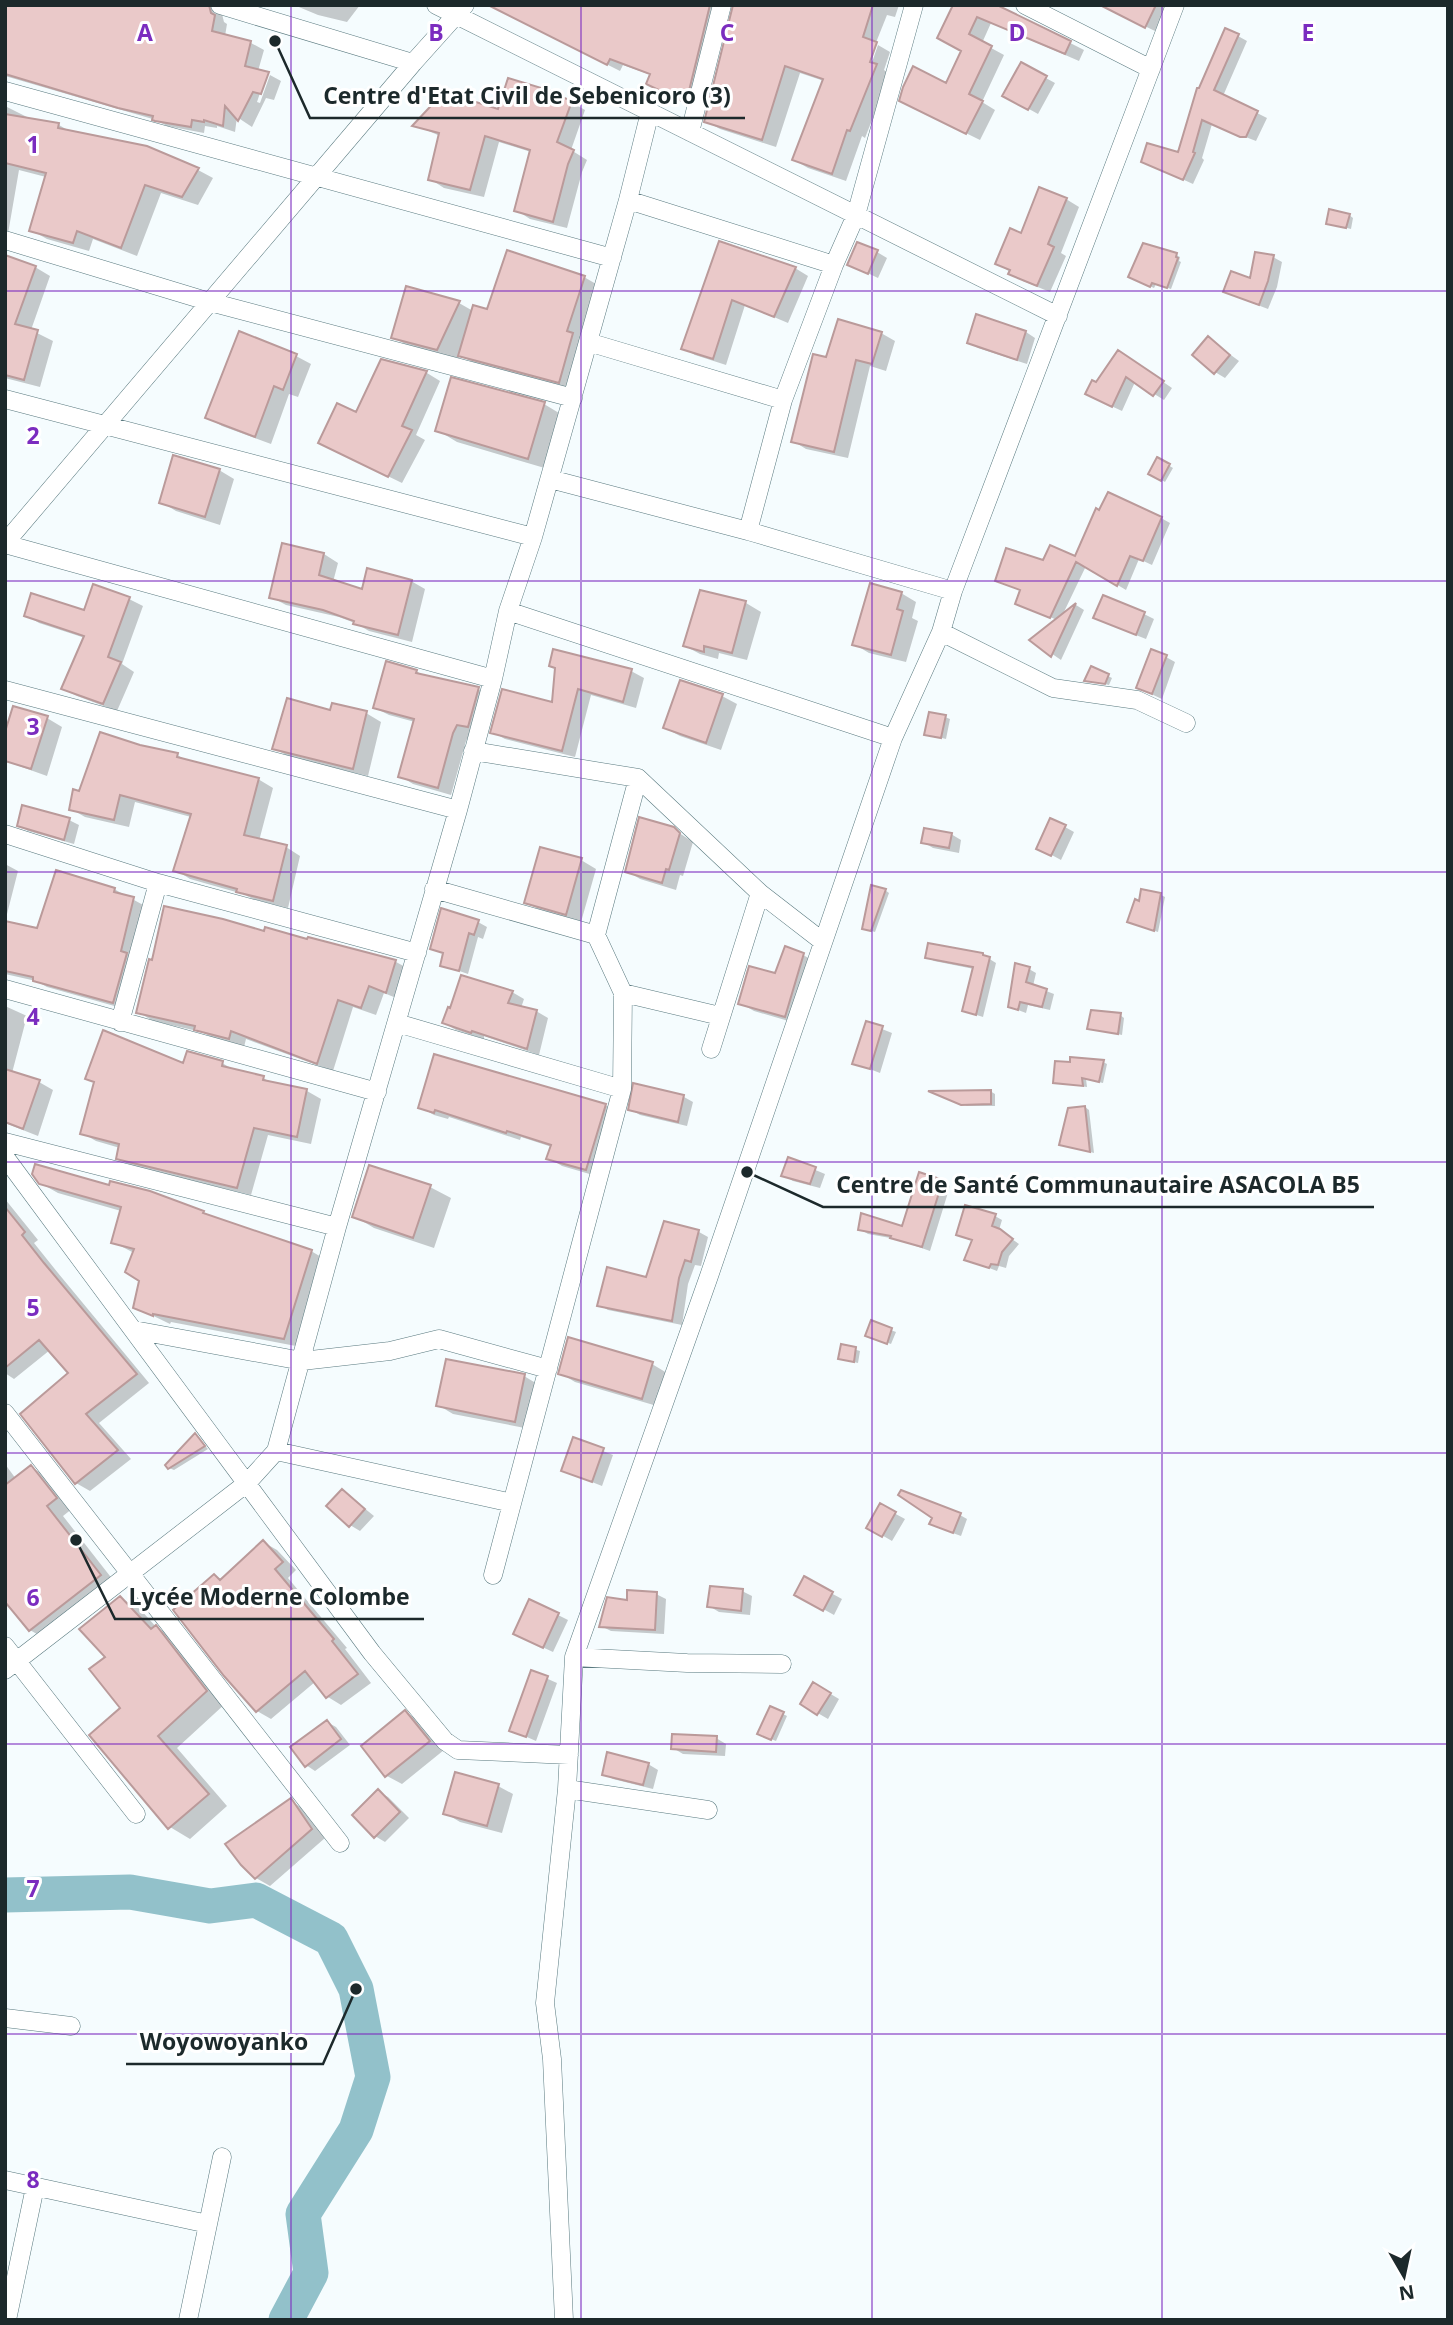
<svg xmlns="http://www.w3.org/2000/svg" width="1453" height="2325" viewBox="0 0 1453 2325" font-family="'Open Sans',sans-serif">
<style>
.shadow{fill:#0003}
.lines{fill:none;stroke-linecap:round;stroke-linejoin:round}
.river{stroke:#92c1ca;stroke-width:35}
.building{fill:#eac9c9;stroke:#ba9a9a;stroke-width:2}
.street-casing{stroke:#59797f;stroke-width:19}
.street{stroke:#fff;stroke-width:18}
.grid{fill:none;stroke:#7b2cbf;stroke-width:2;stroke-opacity:0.55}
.grid-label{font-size:23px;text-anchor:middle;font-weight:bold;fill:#7b2cbf;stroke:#fff;stroke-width:6;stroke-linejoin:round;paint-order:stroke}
.leader{fill:none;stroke:#1c292b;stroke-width:2.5}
.callout-dot{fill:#1c292b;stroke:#fff;stroke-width:2.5}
.callout-label{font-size:23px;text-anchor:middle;font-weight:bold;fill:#1c292b;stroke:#fff;stroke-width:6;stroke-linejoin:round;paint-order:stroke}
</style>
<rect width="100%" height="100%" fill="#f5fcfe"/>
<!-- shadow -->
<path class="shadow" d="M5,5H226L221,10L224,22L227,24L225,36L251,43L264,50L258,71L269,75H266L257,102L260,103L270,75L281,81L274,100L266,98L252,127L237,117L235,132L217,126V128L205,126L204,133L167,126L156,120L5,76Z
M294,5H360L347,22L318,15Z
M720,5L699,108L661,91L651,75L623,65L620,71L499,10Z
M744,5H899L895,17L887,15L865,70L869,71L878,45L890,52L884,70L890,74L865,138L862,136L846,181L808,168L794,160L824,81L800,73L776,147L720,129L706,121Z
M995,5L1084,50L1079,61L991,23L982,43L1004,55L982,102L995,110L980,140L915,108L947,85L963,51L939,37Z
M1121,5H1169L1155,31L1126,17Z
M1238,36L1247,41L1223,96L1267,118L1256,141L1212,124L1202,158L1204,160L1193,184L1153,166L1179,154Z
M1022,65L1055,83L1038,114L1004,95Z
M557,94L585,110L571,150L587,160L582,172L567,228L530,219L516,210L531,152L499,142L484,197L444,188L430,179L440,136L415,125L499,111Z
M5,106L27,117L26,119L59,125L71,132L198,170L213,178L198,205L161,193L137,256L93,239L89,251L47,239L31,230L46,177L19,170L5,251Z
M1066,199L1079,207L1061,253L1066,256L1050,292L1023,281L997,263L1022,235Z
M1349,215L1353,218L1351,229L1328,223Z
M720,243L795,268L808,276L788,323L745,305L726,365L695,355L683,348Z
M877,252L887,258L878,278L859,269Z
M1176,255L1180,257L1179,261L1181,262L1171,289L1156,284L1154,288L1134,279Z
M5,257L35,267L50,276L31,330L53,341L40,387L5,378Z
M1273,257L1282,262L1277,287L1268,309L1234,296Z
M584,277L603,288L578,392L479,366L460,355L458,361L413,349L393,337L459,303L473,311H488Z
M978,316L1026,332L1035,338L1027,364L978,348L969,343Z
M881,333L895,341L886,371L870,366L848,458L806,449L793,441L827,359Z
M1209,339L1239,361L1225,378L1215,372Z
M296,356L311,364L298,397L289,394L271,444L222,426L207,417Z
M1128,358L1172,388L1164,400L1135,382L1122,411L1096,399L1097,384Z
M382,361L427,373L440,381L416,435L425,440L402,483L334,450L357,415Z
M544,404L564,416L548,469L457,442L437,430Z
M1158,459L1173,468L1165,482L1150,473Z
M219,470L234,479L220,525L176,511L161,502Z
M1161,518L1170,523L1152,565L1139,559L1126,590L1086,566L1062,616L1076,605L1084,610L1061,660L1032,640L1057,620L1017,603L1022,591L997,580L1044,562L1076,559Z
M324,554L338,563L333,582L363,592L411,581L425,589L412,642L369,631L355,623L339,617L286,605L271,597Z
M702,592L746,603L761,612L747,660L719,653L718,659L700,654L685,646Z
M901,593L916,602L912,618L918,621L906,662L869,653L854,644Z
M129,599L143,606L122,664L134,672L117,711L77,696L63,689L85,638L39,623L26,615L85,613Z
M1144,614L1154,619L1146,639L1105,623Z
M1166,657L1175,662L1162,699L1138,688Z
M557,668L631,671L644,678L636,708L591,695L575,757L505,739L492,732L554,704Z
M1092,668L1112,678L1109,685L1086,680Z
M416,671L426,677L478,689L492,696L466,741L451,795L413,784L400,776L415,722L389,715L375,708Z
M722,696L737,704L721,750L680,736L665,728Z
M331,713H366L381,722L368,776L289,757L274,748Z
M945,717L950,719L946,739L926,734Z
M47,718L62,727L47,776L5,761Z
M177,755L190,762L258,779L273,788L259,841L286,847L300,856L288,908L253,899L243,894L190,879L176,870L191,817L135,802L129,827L85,817L71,809L80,793Z
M69,820L79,825L74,844L28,831L19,825Z
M1065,827L1074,832L1061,860L1048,853Z
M673,829L693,842L683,876L680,875L676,890L640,879L627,871Z
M951,834L961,840L959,853L933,848L923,842Z
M581,860L596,869L581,922L541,911L526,902Z
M5,864L18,871L5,922Z
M114,889L145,906L125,1009L47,987L36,981L5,974V923L38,930Z
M885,890L889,893L875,932L868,930Z
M1161,895L1165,897L1158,932L1133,924L1140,903Z
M478,922L487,927L483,939L478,937L468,974L442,965L445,954L432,948Z
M265,933L309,942V939L396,962L411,970L401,1000L384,993L376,1015L353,1007L333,1071L246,1039L244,1047L211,1037L202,1032L153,1021L138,1012Z
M803,955L816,962L799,1024L754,1011L740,1003Z
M983,955L996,963L983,1017L964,1011L974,969L934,961L927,957Z
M1029,969L1036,973L1033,986L1054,994L1050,1010L1028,1005L1026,1013L1010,1007Z
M512,992L524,999L521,1008L536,1011L548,1018L539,1055L484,1036V1039L456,1030L444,1023Z
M5,1006L27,1016L12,1073L39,1082L53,1090L38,1136L5,1123Z
M1120,1015L1124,1018L1122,1035L1089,1028Z
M867,1023L892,1033L880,1073L854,1063Z
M1103,1062L1107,1064L1103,1083L1086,1079L1087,1087L1055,1082L1071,1064Z
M222,1063L238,1072L263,1078L274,1084L307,1091L321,1099L311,1144L268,1135L251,1195L132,1166L118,1158L120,1148L96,1141L82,1133L95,1083L87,1078Z
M990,1091L995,1094V1106H967L934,1092Z
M684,1097L693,1102L687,1126L640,1115L630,1109Z
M605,1105L619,1113L600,1177L562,1166L549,1158L552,1147L521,1137L520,1140L449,1117L448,1119L434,1115L420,1107Z
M1085,1107L1089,1110L1094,1153L1061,1144Z
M789,1159L825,1174L820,1188L793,1181L784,1176Z
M942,1181L950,1186L930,1251L896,1239L868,1234L860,1229L903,1228Z
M40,1183L110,1187L203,1213L214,1219L311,1251L328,1261L301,1347L171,1322L170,1324L135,1307L141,1280L134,1253L113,1242L121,1211L58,1193Z
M430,1187L451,1198L434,1248L374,1228L354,1216Z
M5,1199L38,1240L34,1243L58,1273L149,1383L99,1423L131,1459L90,1491L76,1483L70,1373L50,1350L14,1379L5,1373Z
M995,1216L1002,1220L999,1230L1019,1244L1009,1256L1006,1268L999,1266L997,1271L966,1259L974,1241L958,1234Z
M665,1223L699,1232L708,1237L701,1266L695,1265L688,1284L682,1325L608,1310L599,1305L647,1279Z
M872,1323L896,1332L891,1344L872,1337Z
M843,1346L860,1351L858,1363L844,1360Z
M652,1364L667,1373L657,1406L575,1382L560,1373Z
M524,1376L539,1385L530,1429L453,1414L438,1405Z
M195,1435L208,1449L174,1470L169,1468Z
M575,1440L613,1455L602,1486L564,1471Z
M5,1464L16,1479L31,1467L48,1477L73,1508L63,1516L117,1585L47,1640L30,1630L5,1531Z
M343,1491L374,1516L360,1531L350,1525Z
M881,1506L905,1519L892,1541L868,1527Z
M960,1515L967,1519L961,1536L939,1528L934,1518Z
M263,1542L277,1550L296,1570L288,1578L347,1648L345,1649L371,1683L341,1705L328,1697L315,1682L271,1719L257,1711L215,1577L222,1581Z
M805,1579L842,1599L834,1615L796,1594Z
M742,1591L752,1596L750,1615L719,1612L709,1606Z
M656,1594L666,1599L664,1634L611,1631L601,1626L628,1602Z
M120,1598L140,1609L157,1628L176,1638L226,1703L177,1748L227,1806L190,1839L170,1827L122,1708L107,1657Z
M530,1601L568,1620L553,1652L525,1639Z
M532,1672L557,1683L536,1741L511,1730Z
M814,1684L839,1699L828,1719L802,1704Z
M405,1712L420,1721L444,1750L402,1784L387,1776Z
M783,1714L787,1716L776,1741L764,1736Z
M327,1722L336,1727L350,1745L315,1771L306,1765Z
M716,1738L726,1744L725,1756L683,1754L673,1748Z
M648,1764L658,1770L653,1789L613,1779L604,1774Z
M498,1786L513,1794L502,1833L460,1822L445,1813Z
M379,1792L388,1797L409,1818L385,1842L375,1836Z
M291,1801L304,1809L325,1838L270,1886L256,1878Z"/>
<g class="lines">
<!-- river -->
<path class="river" d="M5,1895L130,1892L210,1906L256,1900L331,1939L356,1989L373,2077L356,2130L303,2214L311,2273L286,2320"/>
</g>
<!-- building -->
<path class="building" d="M5,5H209L211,13L215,15L212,31L251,41L245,66L269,72L261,94L253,92L238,121L225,106L223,126L204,120V122L192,120L191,127L155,121L152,120L153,116L118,108L5,74Z
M488,5H710L686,103L646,84L650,74L610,59L607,65Z
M733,5H873L863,37L877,42L870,62L877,64L850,131L847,130L832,174L792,160L823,79L785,66L762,140L704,122Z
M949,5H997L1071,41L1065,54L977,17L969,34L992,46L969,94L983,101L966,134L899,101L903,87L913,66L946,83L961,51L937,38L952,7Z
M1100,5H1156L1145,28Z
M1225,28L1239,34L1214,90L1258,111L1246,137H1240L1202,120L1193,152L1195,153L1183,180L1141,162L1147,143L1178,152L1197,88H1199Z
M1021,62L1047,76L1028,110L1002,96Z
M508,78L558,93L557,95L572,101L557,142L574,150L568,164L553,222L514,211L530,150L485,136L470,190L428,180L439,133L412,126L444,92L498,109Z
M5,114L59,123L58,128L147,146L199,168L182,197L145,185L121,248L77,231L73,243L29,231L46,173L5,163Z
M1039,187L1067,198L1048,244L1054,247L1037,286L1008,274L1010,270L995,264L1010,228L1021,233Z
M1329,209L1350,214L1346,228L1326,224Z
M719,241L796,267L774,317L732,300L713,359L681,349Z
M857,242L878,250L868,274L847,265Z
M1143,243L1177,253L1176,257L1178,258L1167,288L1152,283L1150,287L1128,277Z
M507,250L585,276L567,331L573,333L559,383L458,356L473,305L487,309Z
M1255,252L1274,255L1268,281L1259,305L1223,292L1231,271L1250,278Z
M5,255L36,266L15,324L38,330L24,380L5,375Z
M406,286L460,301L437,350L391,338Z
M976,314L1026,331L1017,360L967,343Z
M838,319L882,332L872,364L856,360L834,452L791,442L813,354L826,357Z
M239,331L297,354L283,390L274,386L255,437L205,418Z
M1208,336L1230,355L1214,374L1192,355Z
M1118,350L1164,381L1153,396L1126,377L1112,407L1085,394L1092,380L1096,382Z
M381,359L427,371L402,426L412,430L388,477L318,443L337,403L356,412Z
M451,377L545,402L528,459L435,431Z
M173,455L220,469L205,517L159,503Z
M1157,457L1170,464L1161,481L1148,474Z
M1108,492L1162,517L1143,561L1130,556L1117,586L1076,562L1050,618L1015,604L1020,590L995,581L1006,548L1043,560L1050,545L1075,556L1096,508L1099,510Z
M282,543L324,553L319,575L362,589L367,568L412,580L398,635L353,624L354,621L323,610L269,598Z
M870,583L902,592L897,609L903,611L891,655L852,645Z
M93,584L130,597L108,657L121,662L103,704L61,689L84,636L24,616L31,593L84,610Z
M700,590L746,601L732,653L704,646V652L683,646Z
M1103,595L1145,612L1136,635L1093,618Z
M1076,603L1051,657L1029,640Z
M553,649L632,669L623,702L578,689L562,751L490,733L502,689L552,702L555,668L549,666Z
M1151,649L1167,655L1152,694L1136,688Z
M386,661L417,670L416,673L479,687L468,727L457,725L453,733L438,788L398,777L414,719L373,708Z
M1091,666L1109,674L1105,684L1084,681Z
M680,680L723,694L706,743L663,728Z
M287,698L330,710L332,703L367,711L353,769L272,749Z
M13,706L48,716L31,769L5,761V732Z
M929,712L946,715L941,738L924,735Z
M100,732L140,745L178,753L177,757L259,778L244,835L287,845L273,901L236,892L237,889L173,871L191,814L120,795L114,820L69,810L73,789L79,791Z
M22,805L70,818L64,840L17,826Z
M639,817L674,827L680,833L669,870L666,869L662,883L625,872Z
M1050,818L1066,825L1051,856L1036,849Z
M924,828L952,833L949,848L921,843Z
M540,847L582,858L566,915L524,903Z
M56,870L115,888L114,892L134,897L121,951L127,953L113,1003L33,981V977L5,971V921L37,928Z
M871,885L886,889L871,931L862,929Z
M1141,889L1161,893L1154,931L1127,922L1135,899L1139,901Z
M164,906L223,919L264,931L265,927L307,939L308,937L396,960L386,993L369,986L361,1008L338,1000L317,1064L231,1031L229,1039L194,1030L195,1026L136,1013L149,959L152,960Z
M441,908L479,920L474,935L469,933L459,971L440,966L443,953L430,949Z
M928,943L983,953V955L990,957L976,1015L962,1011L973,967L925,958Z
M785,946L804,953L785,1017L738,1004L749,966L775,973Z
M1015,963L1030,967L1026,982L1047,989L1042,1007L1020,1002L1018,1010L1008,1007Z
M461,975L513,991L508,1003L537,1010L527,1049L472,1031L471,1033L442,1023L448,1007L450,1008Z
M1091,1010L1121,1013L1118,1034L1087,1029Z
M866,1021L883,1026L870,1069L852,1064Z
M103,1030L183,1063L187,1051L223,1061L222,1066L264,1076L263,1080L307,1089L297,1137L254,1128L237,1188L116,1159L119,1144L80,1134L94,1082L85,1079Z
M434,1054L606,1104L586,1170L546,1159L551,1145L507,1131L506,1133L435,1110L434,1113L418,1108Z
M1070,1057L1104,1060L1099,1082L1082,1078L1083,1086L1053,1083L1055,1061L1070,1062Z
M5,1069L40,1080L23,1129L5,1122Z
M633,1083L684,1095L678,1122L628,1110Z
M991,1090V1104L961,1105L928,1091Z
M1085,1106L1090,1152L1059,1145L1068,1108Z
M788,1157L816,1167L810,1184L781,1176Z
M35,1164L109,1185L110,1181L150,1191L204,1211L203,1213L312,1250L284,1339L153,1314V1316L133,1308L139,1281L125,1272L134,1249L111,1243L121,1207L39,1184L32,1174Z
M369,1165L431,1185L413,1238L352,1217Z
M919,1172L943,1180L922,1247L890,1238L891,1236L858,1230L861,1213L902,1226Z
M965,1205L996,1214L992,1226L1000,1229L1013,1239L1002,1252L998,1265L991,1264L989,1268L964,1260L972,1240L956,1235Z
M5,1207L25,1232L22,1235L44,1263L137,1374L86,1414L118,1450L75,1484L20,1414L68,1373L39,1340L5,1368Z
M664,1221L699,1230L691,1262L685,1260L679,1278L672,1321L597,1306L607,1267L646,1277Z
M871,1320L892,1328L887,1344L865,1336Z
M568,1337L653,1362L642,1399L558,1374Z
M841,1344L856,1347L854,1362L838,1359Z
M446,1359L525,1374L515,1422L436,1406Z
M195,1433L205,1446L168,1469L165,1465Z
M573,1437L604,1448L592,1482L561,1471Z
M31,1465L57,1498L47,1506L101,1575L29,1631L5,1602V1485Z
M342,1489L365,1509L349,1527L326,1506Z
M901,1490L961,1513L953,1533L929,1524L932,1518L898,1495Z
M880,1503L896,1512L882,1537L866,1528Z
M263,1540L283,1562L275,1569L334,1639L332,1641L358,1674L326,1698L305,1671L256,1712L224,1676L173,1610L214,1574L220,1580Z
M804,1576L833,1592L823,1611L794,1595Z
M710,1586L743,1589L741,1611L707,1607Z
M627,1590L657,1592L655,1630L599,1627L607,1597L627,1600Z
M120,1596L151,1629L156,1625L207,1691L158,1736L209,1794L168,1829L89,1735L120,1708L89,1669L105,1657L79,1629Z
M529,1599L559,1613L543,1648L513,1634Z
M531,1670L548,1676L526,1737L509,1731Z
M813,1682L831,1693L817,1715L800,1704Z
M770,1706L784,1712L771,1740L757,1734Z
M405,1710L430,1741L385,1777L361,1746Z
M327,1720L341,1739L305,1767L290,1747Z
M672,1734L717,1736L716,1752L671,1749Z
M607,1752L649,1763L643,1785L602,1775Z
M455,1772L499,1784L487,1826L443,1814Z
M378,1789L400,1812L374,1838L352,1815Z
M291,1798L312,1829L255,1879L241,1865L225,1844Z"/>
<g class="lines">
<!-- street casing -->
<g class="street-casing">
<path id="street" d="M220,5L413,63
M436,5L1058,316
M1025,5L1151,69
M5,91L612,258
M690,132L722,5
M628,200L834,265
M5,240L210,302L573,398
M588,342L783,400
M5,399L533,537
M550,479L748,531L953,591
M748,531L783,400L834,265L856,215L914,5
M5,543L413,63L465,5
M5,544L493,679
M508,611L893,738
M941,632L1053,688L1137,700L1186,723
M5,690L458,810
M473,751L638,778L760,893L822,941
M638,778L596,935L623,993L720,1016
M5,834L158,883L417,953
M434,889L596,935
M5,989L377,1092
M120,1022L158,883
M397,1023L622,1089
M711,1049L760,893
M5,1142L337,1227
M5,1157L372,1653L445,1741L458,1750L569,1755
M134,1330L302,1361L390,1351L439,1339L548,1369
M5,1413L340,1843
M276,1451L512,1503
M493,1575L622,1089L623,993
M5,1646L136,1814
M574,1657L687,1663L782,1664
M5,1670L247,1483L276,1451L337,1227L458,810L493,679L508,611L533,537L628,200L650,112
M567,1789L708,1810
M5,2018L71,2026
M5,2180L208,2224
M7,2320L35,2187
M188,2320L222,2157
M564,2320L552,2059L545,2003L567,1789L574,1657L708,1279L893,738L941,632L953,591L1175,5"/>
</g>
<!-- street -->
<use href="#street" class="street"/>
</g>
<!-- grid -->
<path class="grid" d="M291,5V2320M581,5V2320M872,5V2320M1162,5V2320M5,291H1448M5,581H1448M5,872H1448M5,1162H1448M5,1453H1448M5,1744H1448M5,2034H1448"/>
<g class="grid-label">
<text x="145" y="41">A</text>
<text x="436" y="41">B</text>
<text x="727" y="41">C</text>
<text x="1017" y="41">D</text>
<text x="1308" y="41">E</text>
<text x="33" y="153">1</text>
<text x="33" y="444">2</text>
<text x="33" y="735">3</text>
<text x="33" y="1025">4</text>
<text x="33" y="1316">5</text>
<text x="33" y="1606">6</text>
<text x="33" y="1897">7</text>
<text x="33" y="2188">8</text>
</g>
<!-- callouts -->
<path class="leader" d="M275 41L310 118H745M747 1172L823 1207H1374M76 1540L115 1619H424M356 1989L323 2064H126"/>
<g class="callout-dot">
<circle cx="275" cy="41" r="7"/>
<circle cx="747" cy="1172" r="7"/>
<circle cx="76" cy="1540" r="7"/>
<circle cx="356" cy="1989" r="7"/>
</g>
<g class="callout-label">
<text x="527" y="104">Centre d'Etat Civil de Sebenicoro (3)</text>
<text x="1098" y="1193">Centre de Santé Communautaire ASACOLA B5</text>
<text x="269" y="1605">Lycée Moderne Colombe</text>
<text x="224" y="2050">Woyowoyanko</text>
</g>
<!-- border -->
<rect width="1453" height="2325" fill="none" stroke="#1c292b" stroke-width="14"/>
<!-- north arrow -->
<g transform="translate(1404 2276) rotate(171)" stroke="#ffffff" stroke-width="5" paint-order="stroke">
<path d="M0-5L12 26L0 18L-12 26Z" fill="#1c292b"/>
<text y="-10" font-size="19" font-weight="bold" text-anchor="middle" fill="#1c292b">N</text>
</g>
</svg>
